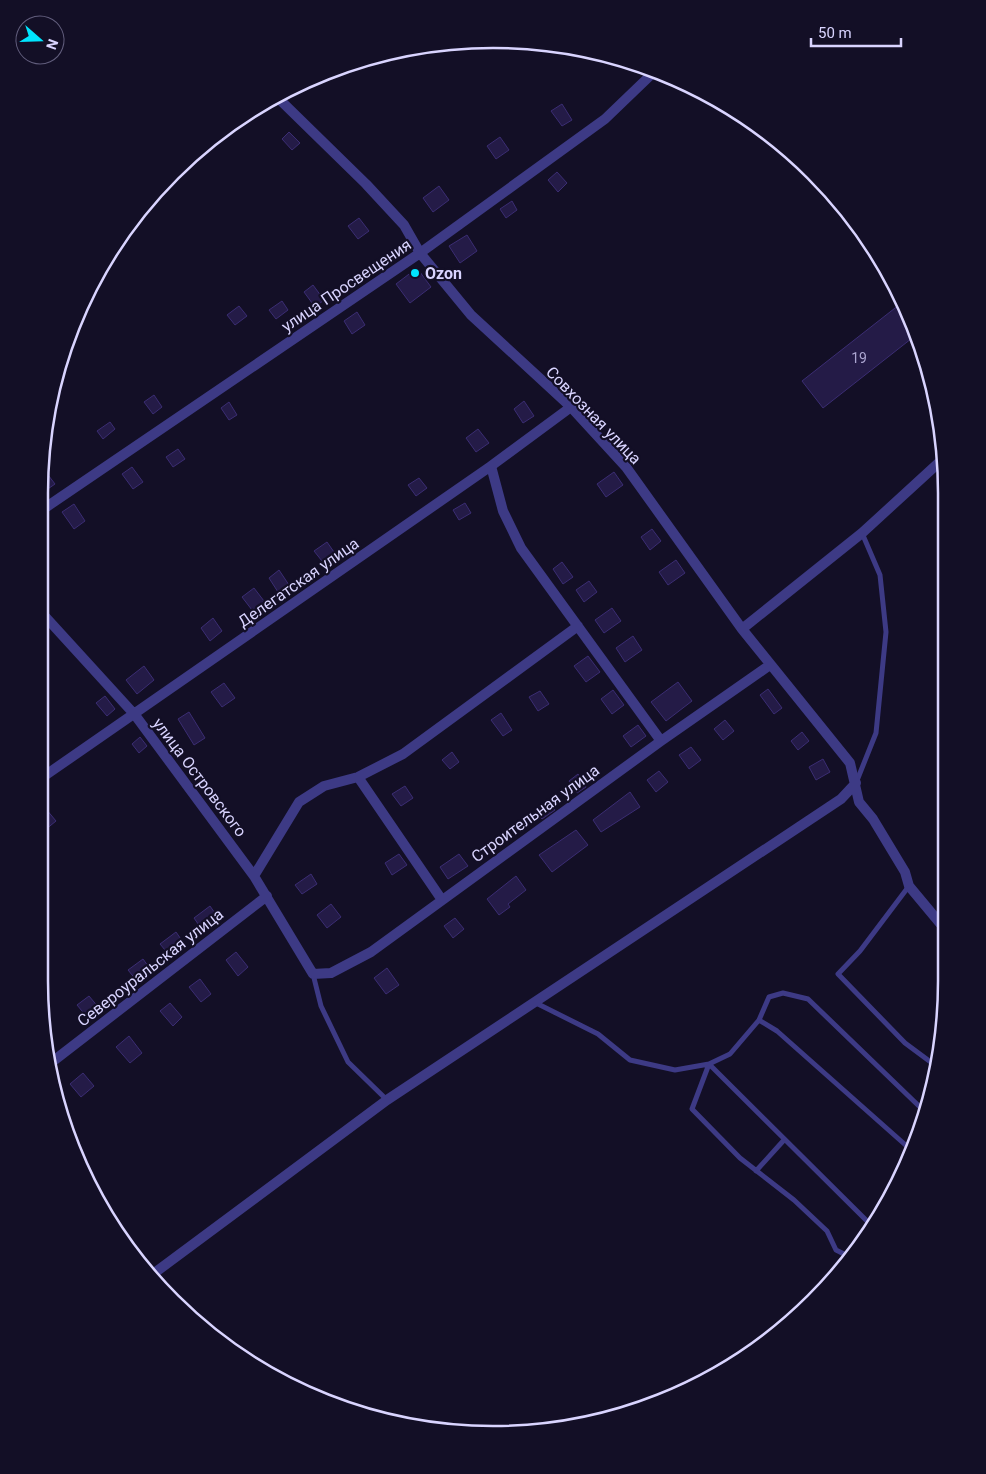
<svg xmlns="http://www.w3.org/2000/svg" width="986" height="1474" viewBox="0 0 986 1474" font-family="Roboto,sans-serif">
<style>
.building{fill:#241b47;stroke:#3b2d73}
.lines{fill:none;stroke-linecap:round;stroke-linejoin:round}
.service{stroke:#3d3a85;stroke-width:5}
.minor{stroke:#3d3a85;stroke-width:10}
.poi-dot{fill:#00e5ff;stroke:#130f26;stroke-width:2}
.labels{text-anchor:middle;stroke-width:4.5;stroke-linejoin:round;paint-order:stroke}
.number-label{font-size:14px;fill:#aca6d1}
.poi-label{font-size:16px;font-weight:bold;fill:#d9d4ff;stroke:#130f26;text-anchor:start}
.street-label{font-size:16px;fill:#d9d4ff;stroke:#130f26}
.rim{fill:none;stroke:#d9d4ff;stroke-width:2.5}
</style>
<rect width="100%" height="100%" fill="#130f26"/>
<!-- building -->
<path class="building" d="M562,104L572,120L562,126L551,111Z
M289,132L300,143L292,150L282,139Z
M500,137L509,150L496,159L487,146Z
M557,172L567,183L558,192L548,180Z
M439,186L449,200L433,212L423,198Z
M512,201L517,210L506,218L500,209Z
M359,218L369,231L358,239L348,226Z
M467,235L477,251L460,263L449,246Z
M417,268L431,287L410,303L396,284Z
M313,285L324,300L315,307L304,292Z
M282,301L288,310L276,319L269,310Z
M904,301L916,335L823,408L802,381Z
M239,306L247,316L235,325L227,315Z
M357,312L365,325L352,334L344,321Z
M154,395L162,407L153,414L144,402Z
M524,401L534,416L523,423L514,409Z
M229,402L237,415L229,420L221,408Z
M110,422L115,429L103,439L97,431Z
M478,429L489,443L476,452L466,438Z
M178,449L185,459L173,467L166,457Z
M42,467L55,484L42,493Z
M132,467L143,482L133,489L122,474Z
M614,472L623,485L606,497L597,484Z
M419,478L427,488L416,496L408,485Z
M465,503L471,513L459,520L453,510Z
M74,504L85,521L74,529L62,512Z
M652,529L661,541L650,550L641,537Z
M327,542L334,552L322,561L314,551Z
M676,560L685,573L668,585L659,572Z
M562,562L573,577L563,584L553,569Z
M279,570L289,585L278,592L269,578Z
M589,581L597,592L584,602L576,590Z
M254,588L264,601L252,610L242,597Z
M612,608L621,621L604,633L595,620Z
M213,618L222,631L210,641L201,628Z
M633,636L642,650L625,662L616,648Z
M588,656L600,672L586,682L574,666Z
M144,666L154,680L137,694L126,680Z
M678,682L692,701L666,721L651,702Z
M224,683L235,698L222,707L211,692Z
M768,689L782,708L774,714L760,695Z
M613,690L624,705L612,714L601,699Z
M540,691L549,704L538,711L529,697Z
M105,696L115,709L107,716L96,703Z
M189,712L205,738L194,745L178,719Z
M501,713L512,730L503,736L491,720Z
M725,720L734,731L723,740L714,729Z
M638,725L646,736L631,747L623,736Z
M802,732L809,741L798,750L791,741Z
M140,737L147,746L139,753L132,744Z
M691,747L701,760L689,769L679,755Z
M452,752L459,762L450,769L442,760Z
M823,759L830,772L816,780L809,767Z
M659,771L668,782L656,792L647,780Z
M578,774L586,787L577,793L569,781Z
M405,786L413,798L401,806L392,794Z
M630,792L640,807L601,832L593,820Z
M549,802L555,810L542,819L536,812Z
M46,809L56,821L45,830L40,823V814Z
M576,830L588,845L552,872L539,855Z
M399,854L407,865L392,875L385,863Z
M459,854L468,866L448,879L440,867Z
M311,874L317,884L302,894L295,885Z
M516,876L526,890L508,904L510,907L499,915L487,899Z
M331,904L341,917L327,928L317,915Z
M210,906L219,919L203,931L194,918Z
M455,918L464,929L453,938L444,926Z
M176,932L185,945L170,956L160,944Z
M236,952L248,967L238,976L226,960Z
M143,959L151,970L137,981L128,970Z
M387,968L399,985L386,994L374,978Z
M200,979L211,994L201,1002L189,987Z
M89,996L99,1008L87,1017L77,1005Z
M170,1003L182,1017L173,1026L160,1011Z
M129,1036L142,1053L130,1063L116,1047Z
M83,1073L94,1086L81,1097L70,1084Z"/>
<g class="lines">
<!-- service -->
<path class="service" d="M856,783L876,733L886,632L880,575L862,533
M909,886L860,951L838,974L905,1043L936,1066
M313,974L321,1006L348,1062L387,1100
M536,1003L598,1034L630,1060L675,1070L709,1064L730,1054L759,1020L769,997L783,993L808,999L922,1109
M759,1020L777,1031L910,1149
M756,1171L784,1140
M850,1257L836,1250L827,1231L794,1200L740,1158L692,1109L709,1064L871,1225"/>
<!-- minor -->
<path class="minor" d="M276,96L366,184L404,225L420,253L471,315L571,407L626,467L742,629L850,763L859,802L873,819L905,872L909,886L944,928
M491,466L503,511L521,548L661,741
M42,510L420,253L605,119L656,70
M41,612L135,715L254,876L313,974L331,973L371,952L661,741L770,665
M742,629L862,533L945,457
M358,777L442,900
M40,779L491,466L571,407
M254,876L299,802L324,786L358,777L403,754L578,626
M52,1062L267,896
M153,1274L387,1100L841,799L856,783"/>
</g>
<!-- markers -->
<circle class="poi-dot" cx="415" cy="273" r="5"/>
<g class="labels">
<!-- number labels -->
<g class="number-label">
<text x="859" y="363">19</text>
</g>
<!-- poi labels -->
<g class="poi-label">
<text x="425" y="279">Ozon</text>
</g>
<!-- street labels -->
<g class="street-label">
<text transform="translate(346 285) rotate(-34)" y="6">улица Просвещения</text>
<text transform="translate(594 415) rotate(46)" y="6">Совхозная улица</text>
<text transform="translate(298 582) rotate(-35)" y="6">Делегатская улица</text>
<text transform="translate(200 777) rotate(53)" y="6">улица Островского</text>
<text transform="translate(535 813) rotate(-36)" y="6">Строительная улица</text>
<text transform="translate(150 967) rotate(-38)" y="6">Североуральская улица</text>
</g>
</g>
<!-- crop -->
<path d="M0 0H986V1474H0ZM493 48H493A445 445 0 0 1 938 493V981A445 445 0 0 1 493 1426H493A445 445 0 0 1 48 981V493A445 445 0 0 1 493 48Z" fill="#130f26" fill-rule="evenodd"/>
<path class="rim" d="M493 48H493A445 445 0 0 1 938 493V981A445 445 0 0 1 493 1426H493A445 445 0 0 1 48 981V493A445 445 0 0 1 493 48Z"/>
<!-- north arrow -->
<g transform="translate(40 40) rotate(110)"><circle r="24" fill="#130f26" stroke="#625e7d"/>
<path d="M0-4L9 19L0 12L-9 19Z" fill="#00e5ff"/>
<text y="-8" font-size="14" font-weight="bold" text-anchor="middle" fill="#d9d4ff">N</text>
</g>
<!-- scale -->
<path d="M811 38v8h90v-8" fill="none" stroke="#d9d4ff" stroke-width="2.5"/>
<text x="818" y="38" font-size="15" fill="#d9d4ff" stroke="#130f26" stroke-width="4" paint-order="stroke">50 m</text>
</svg>
